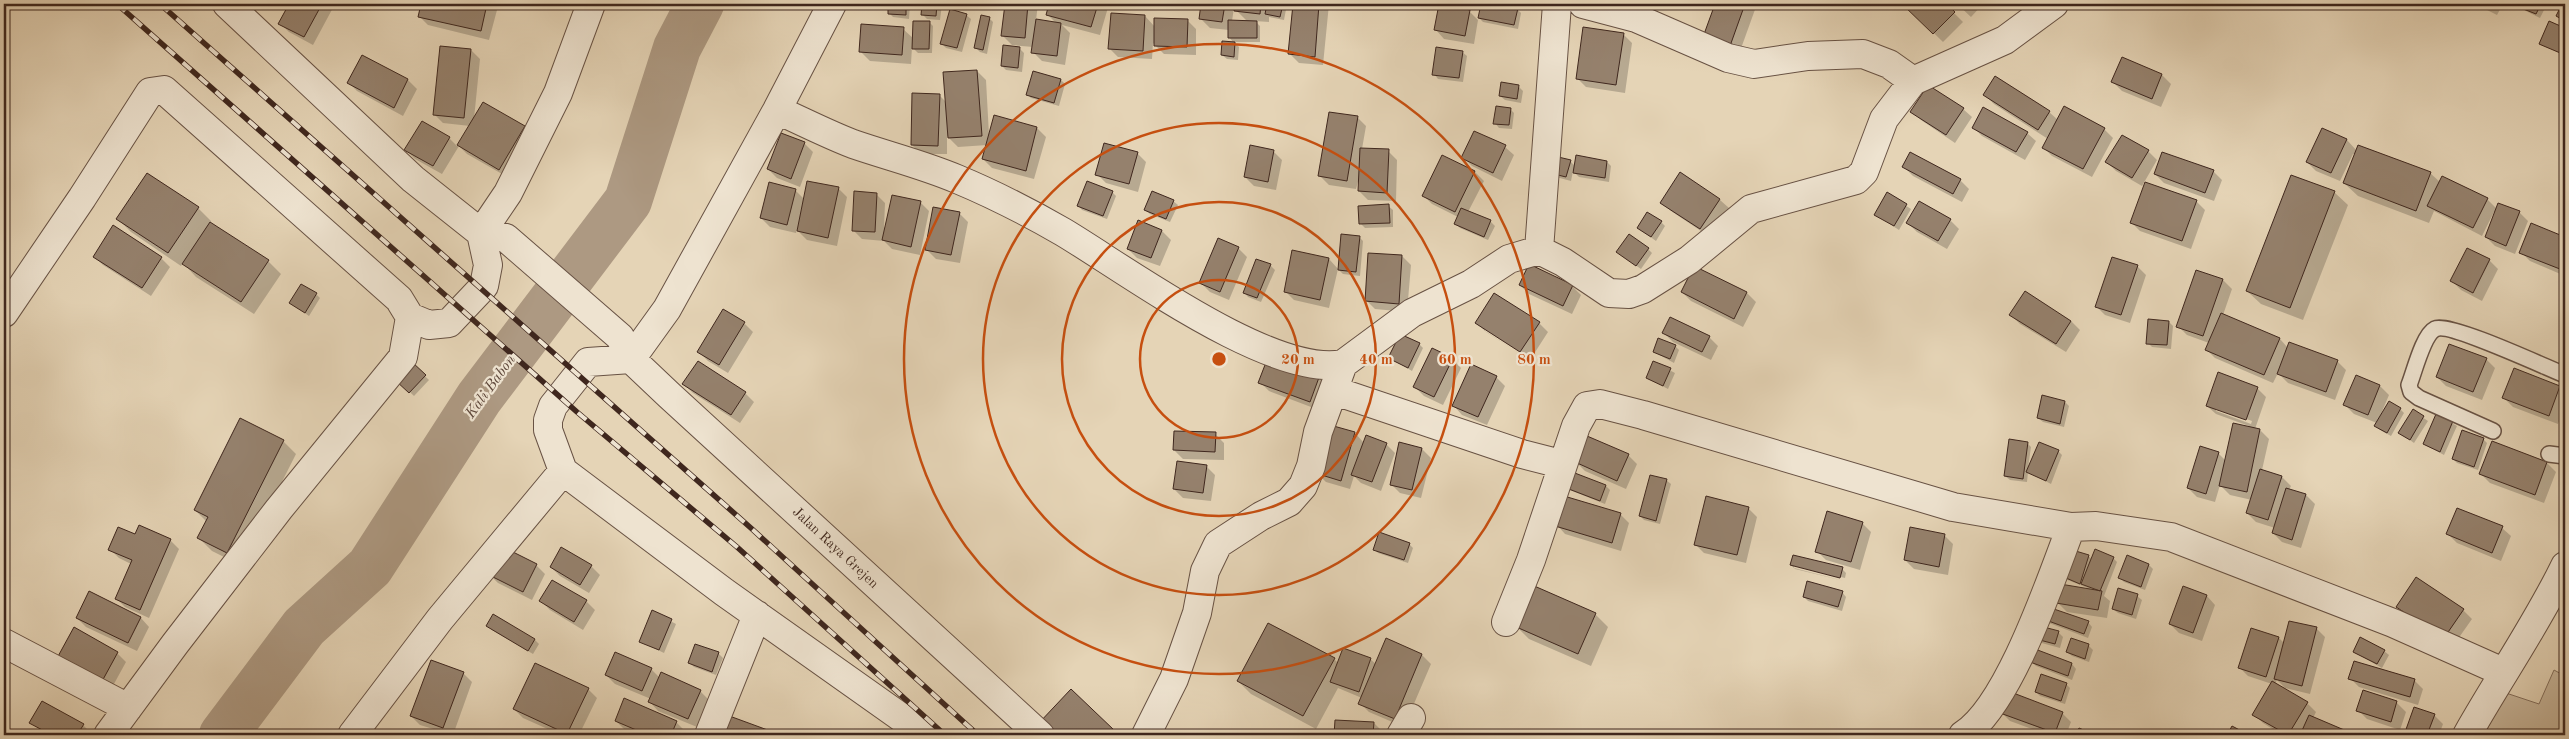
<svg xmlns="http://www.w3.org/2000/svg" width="2569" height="739" viewBox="0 0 2569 739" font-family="'Old Standard TT',serif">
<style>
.green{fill:#c9b79c;stroke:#846f5d}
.shadow{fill:#0003;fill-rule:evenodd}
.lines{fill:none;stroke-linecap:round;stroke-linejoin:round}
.river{stroke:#ad9982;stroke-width:48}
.building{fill:#95816d;stroke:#3f271e}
.service-casing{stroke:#685244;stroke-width:18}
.minor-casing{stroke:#685244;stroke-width:30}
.tertiary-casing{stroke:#685244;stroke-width:30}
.service{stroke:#eee3d0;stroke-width:15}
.minor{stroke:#eee3d0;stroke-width:28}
.tertiary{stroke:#eee3d0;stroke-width:28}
.rail-casing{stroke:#3f271e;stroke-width:5.5}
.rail{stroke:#eee3d0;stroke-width:4;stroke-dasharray:11;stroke-linecap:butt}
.ring{fill:none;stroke:#c64f10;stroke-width:2.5}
.labels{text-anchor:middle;stroke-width:4.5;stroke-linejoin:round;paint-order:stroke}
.street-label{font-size:14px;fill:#3f271e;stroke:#eee3d0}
.water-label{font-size:15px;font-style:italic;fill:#60493c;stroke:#eee3d0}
.centre{fill:#c64f10;stroke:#eee3d0;stroke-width:2.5}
.ring-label{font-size:15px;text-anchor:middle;font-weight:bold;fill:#c64f10;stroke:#eee3d0;stroke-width:4.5;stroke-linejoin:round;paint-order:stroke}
</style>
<rect width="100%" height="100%" fill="#e5d4b6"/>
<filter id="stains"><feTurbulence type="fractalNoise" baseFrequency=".004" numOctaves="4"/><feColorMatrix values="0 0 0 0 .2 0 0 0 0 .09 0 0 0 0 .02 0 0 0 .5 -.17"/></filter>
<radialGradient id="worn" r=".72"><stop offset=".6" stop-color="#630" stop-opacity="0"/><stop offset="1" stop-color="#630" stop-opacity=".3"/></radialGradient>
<!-- green -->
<path class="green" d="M2554,670L2565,676V735H2484L2506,693L2539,704Z"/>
<!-- shadow -->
<path class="shadow" d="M290,4H335L313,45L289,32L280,23Z
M422,4H497V7L492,5L497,10L489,40L428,25L419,16Z
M890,4H910L909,19L893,17L889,13Z
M923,4H942L940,20L927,19L923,15Z
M958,4H974L973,9L962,7Z
M984,4H998L997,8Z
M1006,4H1038L1036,20L1056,23L1048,15L1050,4H1109L1100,35L1062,25L1070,33L1065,65L1042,61L1033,52V47L1012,45L1003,36Z
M1122,4H1148L1146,10Z
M1203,4H1287L1284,20L1269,17V22L1255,21L1260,26V42H1233L1229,37V30L1210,28L1201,19ZM1234,8L1247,21H1232Z
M1294,4H1329L1323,65L1299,63L1290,54Z
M1482,4L1517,9L1521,13L1518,29L1483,22L1479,18Z
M1717,4H1757L1739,54L1704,36Z
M1904,4H1945L1963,22L1943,42Z
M1957,4H1983L1971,17Z
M2475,4H2503L2497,15Z
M2512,4H2547L2540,18Z
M1469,11L1478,20L1474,44L1444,39L1436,30Z
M966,15L971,19L962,52L946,48L942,44Z
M1145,16L1155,27L1187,20L1196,29V55L1164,54L1153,43L1152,59L1118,57L1109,48Z
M989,18L993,22L987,54L980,52L976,48Z
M929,22L933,26L932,53H918L912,47L911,64L870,61L861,52L903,29L914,39Z
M2550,23L2565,29V56L2541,43Z
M1623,34L1632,43L1625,93L1586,87L1577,78Z
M1235,43L1239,47L1238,60L1227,59L1222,55Z
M441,47L471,50L480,59L474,119L483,103L525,127L534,136L509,178L467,154L459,146L442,174L415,159L406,150L422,122L449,138L457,146L470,126L443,123L434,114Z
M1019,48L1024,53L1022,72L1006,70L1002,66Z
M1462,52L1467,56L1463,82L1438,79L1434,74Z
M363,57L408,80L417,89L403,116L357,91L349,83Z
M977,71L986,80L989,135L995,117L1037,128L1046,137L1034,179L992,168L983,159L987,145L958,147L947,136V154H921L912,145L939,95L947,103Z
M2162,75L2171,84L2161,107L2122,91L2113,82Z
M1061,80L1065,84L1059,106L1031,98L1027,94Z
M1502,84L1519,87L1523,91L1521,103L1505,100L1500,96Z
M1985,95L2049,112L2058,120L2104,129L2113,138L2092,177L2052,156L2043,147L2048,139L1994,104Z
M1510,109L1514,113L1512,129L1499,128L1495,123Z
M1963,109L1972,117L1955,143L1921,120L1912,111Z
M1357,117L1366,126L1362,149L1388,151L1397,160L1396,201L1368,200L1359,191L1360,174L1356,189L1329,185L1320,176Z
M1973,127L2027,133L2036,141L2025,160L1982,136Z
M2323,129L2347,140L2357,151L2430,173L2440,182L2487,199L2497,209L2519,212L2528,221L2515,254L2495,246L2486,237L2496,213L2494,212L2482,236L2434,211L2429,223L2358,196L2344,183L2355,154H2353L2340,181L2316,171L2307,162Z
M804,143L813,152L800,187L777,178L768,169Z
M1505,147L1514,155L1502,181L1472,166L1463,157Z
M1273,151L1282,160L1276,190L1254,186L1245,177Z
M2148,151L2157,160L2142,186L2116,171L2107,162Z
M1137,153L1146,162L1138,192L1106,183L1097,174Z
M1442,156L1475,172L1484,181L1468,212L1490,221L1495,226L1488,240L1460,228L1456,224L1458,217L1432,204L1423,195Z
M1570,161L1575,166L1607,162L1611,166L1609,182L1579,177L1573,171L1571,181L1556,177Z
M1904,167L1960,180L1969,189L1962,202L1913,176Z
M2213,171L2222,180L2214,201L2164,183L2155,174Z
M1681,174L1720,200L1729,208L1710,237L1671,211L1662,202Z
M770,184L796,191L804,199L838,188L847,197L837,246L807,240L797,230L796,233L770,227L761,218Z
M1112,192L1116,196L1107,219L1082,210L1078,205Z
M2334,192L2348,205L2303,320L2261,304L2247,291Z
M876,194L885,203L884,228L920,202L929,211L920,255L892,249L884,241L862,239L853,230Z
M1888,194L1911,209L1899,230L1876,215Z
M1173,201L1178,205L1170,222L1150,214L1145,210Z
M2196,201L2205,210L2191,249L2140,231L2131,222Z
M1388,206L1393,210V227L1365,228L1361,224Z
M198,208L211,221L210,223L268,261L281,274L254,314L196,277L183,263L181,266L131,232L118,219Z
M959,213L968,222L960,263L936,259L927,250Z
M1950,220L1959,229L1947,249L1917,232L1908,223Z
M1661,222L1665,226L1656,241L1638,228Z
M2532,225L2565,238V276L2530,261L2521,252Z
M113,227L161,258L170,267L151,296L103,265L94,256Z
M1162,231L1171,240L1160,266L1137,258L1128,249Z
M1359,237L1363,241L1360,276L1343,274L1338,269L1329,308L1294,300L1285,291L1329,259L1339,270Z
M1238,248L1247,257L1229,300L1210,292L1201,283Z
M1648,249L1652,253L1641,269L1622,256Z
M1402,256L1411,265L1407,312L1375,309L1366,300Z
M2489,260L2498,269L2482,301L2461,290L2452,281Z
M1270,265L1275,270L1261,302L1248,297L1244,292Z
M2137,266L2146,275L2130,323L2105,315L2096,306Z
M1695,267L1747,293L1756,302L1743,327L1691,301L1682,292Z
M2197,271L2223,280L2232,289L2223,315L2280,339L2288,348L2337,361L2346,370L2335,400L2288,383L2278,373L2273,383L2215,358L2206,349L2209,343L2187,335L2178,326Z
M1520,285L1572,286L1581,295L1572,314L1529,294Z
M2025,293L2071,321L2080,330L2066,352L2020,324L2011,315Z
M316,294L320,298L309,316L290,303Z
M724,311L744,323L753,332L728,373L708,361L699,352Z
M2169,322L2173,326L2171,349L2152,347L2148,343Z
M1477,323H1539L1548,332L1530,360L1486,332ZM1485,328L1526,355L1525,357L1485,331Z
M1664,333L1709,337L1718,346L1711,360L1673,342Z
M1419,344L1423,348L1412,371L1390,358Z
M1675,346L1679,350L1674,363L1654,352Z
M1452,359L1461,368L1443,405L1424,396L1415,387Z
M2486,359L2495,368L2482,400L2446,386L2437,377Z
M1654,362L1675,373L1668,389L1647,378Z
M412,364L429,380L414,396L397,380Z
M2515,370L2560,387L2565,392V405L2558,424L2513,407L2504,398Z
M1321,373L1330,382L1319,410L1269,391L1260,382Z
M1496,377L1505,386L1487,425L1462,415L1454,406Z
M684,384L745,393L754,402L740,423L693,393Z
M2380,386L2389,395L2381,414L2400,409L2404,413L2391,436L2380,430L2376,426L2377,423L2354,414L2345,405Z
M2257,388L2266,397L2255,429L2260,430L2269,439L2262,470L2282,477L2291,486L2289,490L2306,495L2315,504L2301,548L2282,542L2273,533L2275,528L2256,522L2247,513L2252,500L2230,495L2220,485L2215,502L2197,497L2188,488L2218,453L2226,461L2249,426L2216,414L2207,406ZM2216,408L2252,421L2251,424L2216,411Z
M2065,402L2069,406L2064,427L2043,422L2038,418Z
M2413,411L2428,421L2414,443L2400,433Z
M2437,415L2457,426L2444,455L2424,444Z
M1331,426L1355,433L1364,443L1386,444L1395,453L1381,491L1361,483L1354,476L1350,489L1326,482L1317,473Z
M1215,434L1224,443V460L1183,459L1174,450Z
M2483,439L2487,443L2478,470L2457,463L2453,459Z
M283,441L296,454L240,565L212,551L199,538L207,522L195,510Z
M2027,443L2031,447L2028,468L2058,451L2062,455L2051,484L2028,472L2027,482L2010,480L2005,476Z
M1422,449L1431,458L1421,498L1400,493L1391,484Z
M1628,455L1637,464L1626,489L1585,471L1576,462Z
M2547,463L2556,472L2544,503L2490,483L2481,474Z
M1206,466L1215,475L1211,501L1183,498L1174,489Z
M1568,472L1606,486L1610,490L1605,504L1567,489Z
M1666,480L1671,484L1660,524L1644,520L1640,516Z
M1748,508L1757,517L1746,563L1704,553L1695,544Z
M1620,514L1629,523L1621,551L1565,534L1557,525Z
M1862,523L1871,532L1860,570L1826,560L1817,551Z
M2502,528L2511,536L2501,561L2457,543L2448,534Z
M1944,535L1953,544L1948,575L1914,569L1905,560Z
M136,536L170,540L179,549L149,618L125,607L116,598L131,564L119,558L110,549Z
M1409,544L1413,548L1408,563L1378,553L1374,549Z
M2088,556L2092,559L2113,558L2117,562L2104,596L2110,601L2107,618L2067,612L2058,603L2093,590L2065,579Z
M4,558L9,563L4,573Z
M536,565L545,574L532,600L498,583L489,574Z
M1791,565L1842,569L1846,573L1845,578L1794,565V568L1844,581L1795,569Z
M2149,565L2153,569L2145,590L2124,582L2120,578Z
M591,566L600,575L589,593L560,576L551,567Z
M552,581L586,601L595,610L583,630L550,610L541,601Z
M2184,588L2207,596L2215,605L2202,641L2179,633L2170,624Z
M1842,592L1846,597L1842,611L1808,601L1804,597Z
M2137,596L2142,600L2136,619L2118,613L2113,609Z
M2398,606L2463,610L2472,619L2453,646L2407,615Z
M653,612L676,624L664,653L641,642Z
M1595,614L1608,627L1591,666L1529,639L1516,626Z
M494,616L535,640L539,644L533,654L492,630L488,626Z
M77,618H141L149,627L137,651L86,627Z
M2045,619L2088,622L2092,627L2088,638L2049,623Z
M2037,627L2059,633L2063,637L2060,648L2038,642Z
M2316,628L2325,637L2310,694L2285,688L2277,680L2275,684L2307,703L2316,712L2313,718L2353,735H2282L2263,723L2254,714L2272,684L2248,676L2239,667L2252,629L2279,638L2285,644Z
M75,629L117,653L126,662L109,693Z
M2071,640L2089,646L2093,650L2089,662L2072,656L2067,652Z
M2036,651L2072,664L2076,669L2072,680L2036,666L2032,662Z
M2384,651L2389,655L2382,668L2354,652Z
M718,653L723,658L716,675L694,667L690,663Z
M1422,655L1431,664L1404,727L1369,712L1360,703L1362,698L1338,688L1316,729L1251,694L1238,681L1334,659L1338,663L1370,659L1376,664Z
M651,669L660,678L700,691L709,700L697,727L658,711L650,702L651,699L615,684L606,675Z
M463,673L472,682L453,735L420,725L411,716Z
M2350,678L2414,680L2423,689L2418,705L2359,687Z
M2066,684L2070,688L2065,704L2040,696L2036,692Z
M588,689L597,698L579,735H561L523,718L514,709Z
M1071,691L1118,735H1051Z
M2364,692L2397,703L2406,712L2400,730L2367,719L2358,710Z
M2415,708L2434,715L2443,724L2439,735H2405Z
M2001,712L2062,713L2071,722L2066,735H2048L2010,721Z
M724,716L773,733L775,735H721Z
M616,721L676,722L685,731L683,735H638L625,730Z
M1336,722L1374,723L1383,732L1382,735H1335Z
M31,723L83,725L92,734L47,735Z"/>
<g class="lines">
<!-- river -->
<path class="river" d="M223,735L304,627L370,567L479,398L628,201L677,48L700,4"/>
</g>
<!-- building -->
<path class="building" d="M289,4H322L304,37L278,24Z
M421,4H487L481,31L418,17Z
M888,4H906V15L888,14Z
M922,4H937L936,16L921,15Z
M1005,4H1028L1025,38L1001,36Z
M1049,4H1098L1091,27L1046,15Z
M1201,4H1225L1222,22L1199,19Z
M1235,4H1261L1260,14L1234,11Z
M1267,4H1283L1280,17L1265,14Z
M1293,4H1319L1315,57L1288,54Z
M1439,4L1470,10L1465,36L1434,30Z
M1481,4H1497L1518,8L1514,25L1478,18Z
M1715,4H1745L1730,46L1703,37Z
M1902,4H1947L1955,12L1933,34Z
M2511,4H2541L2536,14Z
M2562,4H2565V21L2556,16Z
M950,9L967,14L957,48L940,44Z
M1111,13L1145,15L1143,51L1108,49Z
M981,15L990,17L983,50L974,48Z
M1154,18L1188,19L1187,47L1154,46Z
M1036,19L1061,23L1057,56L1031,53Z
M1228,20L1257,21V38H1228Z
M913,21H930L929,49H912Z
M2549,21L2565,28V55L2539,44Z
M861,24L904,27L902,55L859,52Z
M1583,27L1624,33L1616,85L1576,79Z
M1222,41L1235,42L1234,57L1221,55Z
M1003,45L1020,47L1018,68L1001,66Z
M440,46L471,49L464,118L433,115Z
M1436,47L1463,51L1459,78L1432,75Z
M362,55L408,79L394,108L347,83Z
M2122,57L2162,74L2152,99L2111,82Z
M977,70L982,136L948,138L943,72Z
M1033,71L1061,79L1054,103L1026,95Z
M1995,76L2050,111L2038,130L1983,95Z
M1501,82L1519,85L1517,99L1499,96Z
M1928,85L1964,108L1946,135L1910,112Z
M912,93L940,94L938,146L911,145Z
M483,102L525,126L499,170L457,145Z
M1496,106L1511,108L1509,125L1493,124Z
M2064,106L2105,128L2083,169L2042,148Z
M1983,107L2028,132L2016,152L1972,128Z
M1329,112L1358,116L1347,181L1318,176Z
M994,115L1037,127L1026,171L982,159Z
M422,121L450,137L433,166L404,150Z
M2322,128L2347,139L2331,173L2306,162Z
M1474,131L1506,145L1493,173L1461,158Z
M781,133L805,142L791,179L767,169Z
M2122,135L2149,150L2132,178L2105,162Z
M1104,143L1138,152L1129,184L1095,175Z
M1250,145L1274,150L1268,182L1244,177Z
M2358,145L2431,172L2416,211L2343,183Z
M1360,148L1389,149L1387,193L1358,191Z
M1910,152L1961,179L1953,194L1902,167Z
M2162,152L2214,170L2205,193L2154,174Z
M1442,155L1475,171L1455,212L1422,196Z
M1576,155L1607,161L1605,178L1573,173Z
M1554,156L1571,160L1566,177L1550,173Z
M1680,172L1720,199L1700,229L1660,203Z
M147,173L199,207L168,253L116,219Z
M2291,175L2335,191L2290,308L2246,291Z
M2442,176L2488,198L2473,228L2427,206Z
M807,181L839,187L828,238L797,231Z
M1087,181L1113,191L1103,216L1077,206Z
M769,182L796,189L787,225L760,218Z
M2145,182L2197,200L2182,241L2130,223Z
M854,191L877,193L875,232L852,231Z
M1152,191L1174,200L1166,219L1144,210Z
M1887,192L1907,204L1894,226L1874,215Z
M892,195L921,201L911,247L882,240Z
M1919,201L1951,219L1938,241L1906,223Z
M2498,203L2520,211L2506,246L2485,237Z
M1389,204L1390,223L1359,224L1358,206Z
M933,207L960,212L951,255L925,250Z
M1461,208L1491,220L1484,237L1454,224Z
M1647,212L1662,221L1651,237L1637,228Z
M1138,220L1162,230L1151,258L1127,249Z
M210,222L269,260L241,302L182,264Z
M2531,223L2565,237V271L2519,253Z
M113,225L162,257L142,288L93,257Z
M1341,234L1360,236L1356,272L1338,270Z
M1629,234L1649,248L1636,266L1616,252Z
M1218,238L1239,247L1220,292L1199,283Z
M2467,248L2490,259L2473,293L2450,281Z
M1292,250L1329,258L1320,300L1284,292Z
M1368,253L1402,255L1399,304L1365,301Z
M2112,257L2138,265L2121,315L2095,307Z
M1256,259L1271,264L1257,298L1243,293Z
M1529,264L1573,285L1563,306L1519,285Z
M1694,266L1747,292L1734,319L1681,292Z
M2196,270L2223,279L2203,336L2176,327Z
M301,284L317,293L305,313L289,303Z
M2025,291L2071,321L2056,344L2009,315Z
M1494,293L1540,322L1520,352L1475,323Z
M723,309L745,322L719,365L697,352Z
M2221,313L2280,338L2264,375L2205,350Z
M1670,317L1710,336L1702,352L1662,333Z
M2148,319L2169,321L2167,345L2146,344Z
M1400,334L1420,343L1408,368L1388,358Z
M1658,338L1676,345L1670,359L1653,352Z
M2289,342L2338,360L2326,392L2277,374Z
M2449,344L2487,358L2473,392L2436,377Z
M1432,348L1453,358L1434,397L1413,387Z
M1270,352L1321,372L1310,402L1258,383Z
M698,361L746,392L731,415L682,384Z
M1653,361L1671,368L1663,386L1646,378Z
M412,362L426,375L409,393L395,380Z
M1471,364L1497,376L1478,417L1452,406Z
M2514,368L2560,386L2549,416L2502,398Z
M2218,372L2258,387L2246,420L2206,406Z
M2356,375L2380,385L2368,415L2343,405Z
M2042,395L2065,401L2060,424L2037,418Z
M2389,401L2401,408L2387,433L2374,426Z
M2413,409L2424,416L2410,440L2398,433Z
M2436,414L2453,421L2440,452L2423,444Z
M240,418L284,440L227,553L197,538L208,517L194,510Z
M2233,423L2260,429L2247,492L2219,486Z
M1330,425L1355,432L1341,481L1315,473Z
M2462,430L2484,438L2474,467L2452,459Z
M1174,431L1216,432L1215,452L1173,450Z
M1366,435L1387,443L1372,482L1351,475Z
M1587,436L1629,454L1617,481L1575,462Z
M2009,439L2028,442L2023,479L2004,476Z
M2492,441L2547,462L2535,495L2479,474Z
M1399,442L1422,448L1412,490L1390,485Z
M2039,442L2059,450L2046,481L2026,472Z
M2200,446L2219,452L2206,494L2187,488Z
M1177,461L1207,465L1203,493L1173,489Z
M2260,469L2282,476L2268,520L2246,513Z
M1567,470L1606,485L1600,501L1561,486Z
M1650,475L1667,479L1656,521L1639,516Z
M2286,488L2306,494L2292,540L2272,533Z
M1564,496L1621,513L1612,543L1555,526Z
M1706,496L1749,507L1737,555L1694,545Z
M2457,508L2503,526L2492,553L2446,534Z
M1827,511L1863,522L1851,562L1815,552Z
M139,525L171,539L140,610L115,599L132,560L108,550L118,527L135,534Z
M1910,527L1945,534L1939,567L1904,560Z
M1379,532L1410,543L1404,560L1373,550Z
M501,546L537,564L523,592L487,574Z
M561,547L592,565L580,585L550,567Z
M2069,549L2089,555L2080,584L2059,575Z
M2095,549L2114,557L2100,591L2081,584Z
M1793,555L1843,567L1840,578L1790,565Z
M2127,555L2149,564L2141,587L2118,578Z
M2416,577L2464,609L2444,638L2396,607Z
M552,580L587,600L574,622L539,601Z
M1807,581L1843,591L1838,607L1803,597Z
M2060,584L2102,591L2098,610L2056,603Z
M1532,585L1596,613L1578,654L1514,626Z
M2183,586L2207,595L2193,633L2169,624Z
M2118,588L2138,594L2132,615L2112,609Z
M89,591L141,617L128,643L76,618Z
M2048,607L2089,621L2084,634L2043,619Z
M652,610L672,619L659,650L639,642Z
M493,614L535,639L528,651L486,626Z
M2289,621L2317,627L2302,686L2274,679Z
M1268,623L1335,658L1303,716L1237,681Z
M2036,625L2059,631L2055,644L2032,638Z
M74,627L118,652L100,685L56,660Z
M2251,628L2279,637L2266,677L2238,668Z
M2360,637L2385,650L2377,664L2353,652Z
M1386,638L1422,654L1395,719L1358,704Z
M2071,638L2089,644L2085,659L2066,652Z
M695,644L719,652L712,672L688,663Z
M1343,648L1371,658L1359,692L1330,682Z
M2035,649L2072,663L2068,676L2030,662Z
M615,652L652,668L642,691L605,675Z
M431,660L464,672L443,728L410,716Z
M2354,661L2415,679L2410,697L2348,679Z
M535,663L589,688L567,734L513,709Z
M661,672L701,690L688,719L648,702Z
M2041,674L2067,683L2061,701L2035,692Z
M2272,681L2308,702L2288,735L2252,715Z
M1071,689L1114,730L1109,735H1050L1038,724Z
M2363,690L2397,701L2391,722L2356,711Z
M2008,691L2063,712L2055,733L2000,713Z
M624,698L677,721L671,735H648L615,721Z
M42,701L84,724L77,735H52L29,723Z
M2414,707L2435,714L2427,735H2404Z
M724,714L773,732L772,735H723Z
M2309,715L2356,735H2300Z
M1335,720L1374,722L1373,735H1334Z
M2232,726L2249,735H2227Z
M2079,728L2095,735H2075Z"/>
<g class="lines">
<!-- service casing -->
<g class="service-casing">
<path id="service" d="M2493,431L2419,398L2411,392L2409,385C2414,373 2423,335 2435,329C2449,322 2545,367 2565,375
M2549,454L2565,456"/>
</g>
<!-- minor casing -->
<g class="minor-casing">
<path id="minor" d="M227,4L413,179L481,233L506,238L620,337L631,359L669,395L1040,735
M1583,4L1636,18L1728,58L1754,64L1808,56L1863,54L1889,64L1913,81
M777,110C802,121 827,134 853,144C888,156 924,165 957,179C993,194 1030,213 1063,232C1125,269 1272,378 1343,364L1412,313L1471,284L1509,259L1539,250L1563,262L1609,293L1629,294L1643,289L1689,260L1751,209L1856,180L1864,172L1884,119L1913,81L2005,40L2054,4
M1539,250L1557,4
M4,313L82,198L150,92L164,90L399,299L410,317L429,325L449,323L484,286L488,265L481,233L508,193L558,93L591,4
M631,359L588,362L553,406L548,420V430L563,471L724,592L926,735
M631,359L667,309L777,110L832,4
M1335,391L1522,454L1561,464
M1506,622L1531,560L1576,426L1587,406L1600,404L1643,415L1953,507L2071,527L2096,526L2171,537L2393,623L2503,672
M4,643L128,708
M108,735L175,644L279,509L403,357L410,317
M352,735L440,619L563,471
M709,735L757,615
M1146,735L1174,679L1197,613L1205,571L1218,544L1261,516L1289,502L1303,486L1311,466L1318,432L1343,364
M1401,735L1411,718
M1963,735C2009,706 2051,579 2071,527"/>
</g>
<!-- tertiary casing -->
<g class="tertiary-casing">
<path id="tertiary" d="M2467,735C2499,678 2537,624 2565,566"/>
</g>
<!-- service -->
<use href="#service" class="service"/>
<!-- minor -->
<use href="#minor" class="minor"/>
<!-- tertiary -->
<use href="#tertiary" class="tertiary"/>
<!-- rail casing -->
<g class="rail-casing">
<path id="rail" d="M117,4L577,412L737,547L945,735
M160,4L752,529L978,735"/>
</g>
<!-- rail -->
<use href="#rail" class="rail"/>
</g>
<!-- distance rings -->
<g class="ring">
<circle cx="1219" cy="359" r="79"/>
<circle cx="1219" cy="359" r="157"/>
<circle cx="1219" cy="359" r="236"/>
<circle cx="1219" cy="359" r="315"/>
</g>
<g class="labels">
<!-- street labels -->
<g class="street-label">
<text transform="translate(836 547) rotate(43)" y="5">Jalan Raya Grejen</text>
</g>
<!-- water labels -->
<g class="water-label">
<text transform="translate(490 386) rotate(-54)" y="5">Kali Babon</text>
</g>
</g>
<circle cx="1219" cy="359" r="8" class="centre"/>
<g class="ring-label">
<text x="1298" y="364">20 m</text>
<text x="1376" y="364">40 m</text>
<text x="1455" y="364">60 m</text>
<text x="1534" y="364">80 m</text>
</g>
<!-- margin -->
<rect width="2569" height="739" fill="none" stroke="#e5d4b6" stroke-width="20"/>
<rect x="5" y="5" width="2559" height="729" fill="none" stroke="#3f271e" stroke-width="2.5"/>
<rect x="10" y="10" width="2549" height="719" fill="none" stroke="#3f271e"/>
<rect width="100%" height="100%" filter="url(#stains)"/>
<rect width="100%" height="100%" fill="url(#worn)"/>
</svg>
